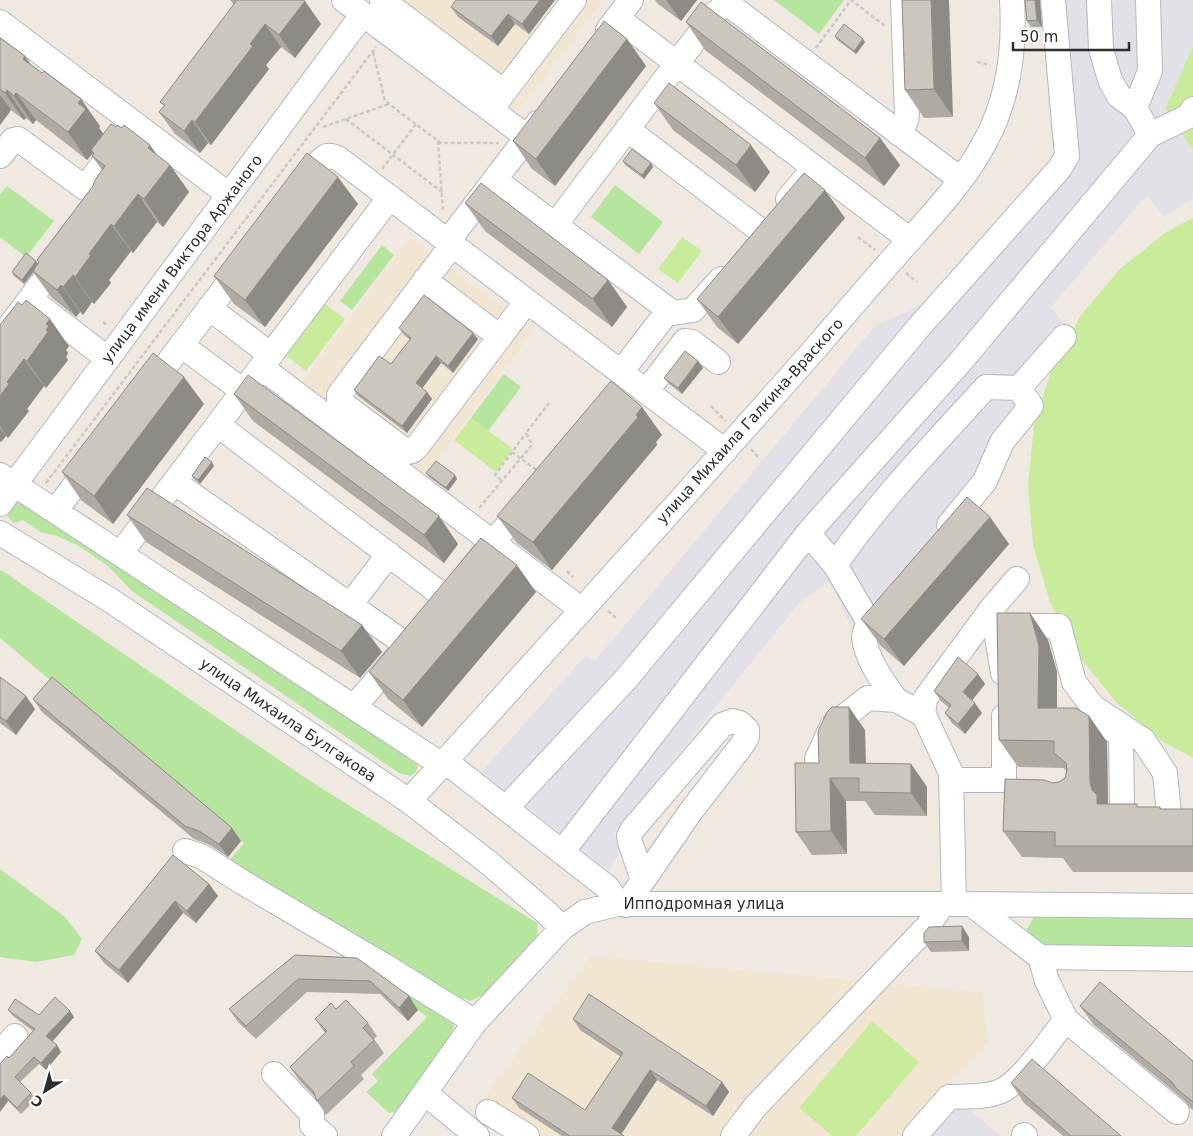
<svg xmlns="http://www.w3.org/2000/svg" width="1193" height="1136" viewBox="0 0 1193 1136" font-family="'DejaVu Sans',sans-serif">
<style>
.industrial{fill:#e3e1e8}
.education{fill:#f0e6d1}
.green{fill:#b6e59e}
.pitch{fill:#c9ec9a}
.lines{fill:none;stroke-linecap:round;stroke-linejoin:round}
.minor-casing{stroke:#b4b7c1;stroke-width:26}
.path{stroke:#c9c9c9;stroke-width:2.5;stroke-dasharray:4 2.5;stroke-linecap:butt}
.minor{stroke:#fff;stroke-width:24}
.wall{fill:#afaba4}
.shaded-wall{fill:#8e8b86}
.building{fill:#cbc7bf;stroke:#8e8b86}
.labels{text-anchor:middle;stroke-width:4;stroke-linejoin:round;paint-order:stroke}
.street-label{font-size:15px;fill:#2e2e2e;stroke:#fff}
</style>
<rect width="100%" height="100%" fill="#efe9e1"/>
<!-- industrial -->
<path class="industrial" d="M1025,0H1193V46L1165,109L1193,150V198L1164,217L1147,195L1051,307L1063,323L1017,383L1041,403L854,635L830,580L800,602L613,835L622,849L609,871L481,772L586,655L595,661L875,326L936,299L1060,156L1046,28L1030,31Z
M960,1102L1001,1136H926Z"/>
<!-- education -->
<path class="education" d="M369,0H603L518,112Z
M411,238L534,330L424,476L301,383Z
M591,956L982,992L988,1042L898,1136H504L472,1114Z"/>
<!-- green -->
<path class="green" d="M774,0H844L819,34Z
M615,185L663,222L639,254L591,217Z
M7,186L54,221L26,257L0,237V195Z
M382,245L394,255L352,310L340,301Z
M504,374L521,387L488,431L471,418Z
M17,496L413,759L418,766L416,772L411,776L399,773L132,591L108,566L77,545L57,536L41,532L23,520L14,523L7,516L5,507Z
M1,570L310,781L537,923L538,938L483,995L470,1001L449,994L224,867L244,843L0,638V571Z
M0,869L65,917L82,939L74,955L36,962L0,957Z
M1034,917H1193V950L1038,949L1027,938V929Z
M367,971L380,972L453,1021L454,1028L406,1105L398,1111L389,1113L366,1092L378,1081L372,1074L427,1017Z"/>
<!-- pitch -->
<path class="pitch" d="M1193,46V150L1165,109Z
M1193,218V758L1162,741L1116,702L1078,655L1050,602L1033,545L1028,485L1034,425L1052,368L1081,315L1120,269L1166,232Z
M682,237L702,251L678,283L658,269Z
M323,302L345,319L306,371L284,354Z
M471,418L513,449L496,472L454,440Z
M872,1021L919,1062L856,1136H832L799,1108Z"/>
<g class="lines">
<!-- minor casing -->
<g class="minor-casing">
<path id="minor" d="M344,0L527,137
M382,0L504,92L491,110
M724,1L960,179
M617,18L910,240
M0,22L229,195
M608,30L631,0
M504,92L574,0
M1135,108L1150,71L1148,0
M627,129L761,231
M898,133L906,121L907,115L903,0
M1150,135L1189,116L1193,109
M0,156L13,140L18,139L85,188L119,143
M495,180L673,313L693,310L721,279
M300,187C306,180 319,159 327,156C331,155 335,157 339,159L725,451
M788,199L814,168
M555,225L715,13
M448,241L538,123
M452,245L339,395V400L343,404L407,452L412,451L416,448L527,301
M425,280L500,337
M30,299L108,359
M209,308L271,355
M0,339L60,259
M181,345L243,391
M261,367L582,610
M621,372L668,311
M148,389L243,264
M646,392L685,341L692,342L718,362
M218,425L446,598
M0,475L442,765
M174,482L407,645
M0,504L363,14
M55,511L92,463
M949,525L985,481L1002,442L1031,406L1019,388L1064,337
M0,533L110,600L409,801L489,863L547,913L562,928
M808,533L962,360L1150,135L1135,108L1119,96L1110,80L1101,49L1099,0
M120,554L390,197
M835,565C879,501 934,444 986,387L1019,388
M471,569L526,503
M350,605L389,554
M992,608L1003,673
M1008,626H1059L1074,682L1093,707L1143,740L1165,773L1169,813
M354,707L396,658
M923,715L925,699L992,608L1017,579
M1103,723L1121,735L1122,809
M817,759L832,726L868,698L896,700L924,715L951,773L954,904
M445,761L608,888L617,904
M951,780H1004V716
M409,801C545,651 680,502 814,350C844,315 874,280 905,245C934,213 966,179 986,140C1009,97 1015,48 1012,0
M506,808L626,679L919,327L1060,168L1067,156L1053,0
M185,851L201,856L242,882L385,966L475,1022
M562,852L808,533L835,565L867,619C869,626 864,631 864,638C867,661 883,681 896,700
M971,904L1040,957L1193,959
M626,905L691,811L742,745L747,737V730L740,723L733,721L722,725L632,830L629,836L630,842L643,880
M1066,1020L1177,1112
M0,1054L15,1036
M274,1074L312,1114V1125L325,1136
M425,1093L477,1136
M488,1112L527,1136
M1024,1135L1025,1136
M394,1136L475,1022L562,928L585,912L617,904H971L1193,906
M733,1136L755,1107L927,927L943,904
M915,1136L949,1097C966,1096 987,1098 1003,1090C1025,1078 1049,1040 1066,1020L1047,981L1040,957"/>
</g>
<!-- path -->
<path class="path" d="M816,48L851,0L885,26
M373,52L385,101L441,143H499
M977,62L990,65
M346,119L442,192
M323,127L389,104
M438,141L443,212
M382,169L416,124
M858,237L875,250
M906,273L917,282
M103,322L108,326
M711,406L725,421
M751,449L760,459
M512,452L539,472
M501,480L495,475L526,433
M46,483L376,47
M479,508L532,445L526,433L549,403
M567,571L573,577
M608,611L616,618"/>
<!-- minor -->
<use href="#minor" class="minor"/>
</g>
<!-- wall -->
<path class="wall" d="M230,0H303L321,24L295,58L281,47L266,65L269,69L211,145L208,143L200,153L175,134L159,112L164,106L160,102L234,5Z
M555,0L529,34L515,24L498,46L458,17L451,7Z
M655,0H697L681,21L658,4Z
M902,0L953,117L924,118L905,90Z
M1039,1L1042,27H1031L1027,21Z
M686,22L880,138L900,165L884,186L705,50Z
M835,36L865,42L856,54L837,40Z
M0,38L100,126L99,128L103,134L157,155L170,165L189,192L163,227L157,222L133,253L131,251L109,280L111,283L94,304L92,302L83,315L80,312L76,317L52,298L33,272L24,284L14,276L12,272L38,264L39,263L37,260L93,186L102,170L92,156L93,154V153L87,160L36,120L33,124L26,118L24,120L11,110L0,125Z
M627,39L646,66L555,186L532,169L513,141Z
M654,103L770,172L755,192L673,130Z
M623,161L653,167L644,179L625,165Z
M465,203L608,280L627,307L612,327L485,231Z
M358,204L265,327L234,304L214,276Z
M845,218L738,344L717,327L697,299Z
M0,325L69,346L66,350L68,353L66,357L68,360L46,388L44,386L27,409L29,411L8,438L6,436L1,442L0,441Z
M399,328L478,339L453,373L441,363L422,388L427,392L432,399L407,433L358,396L354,390L391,364L410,340L404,335Z
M698,361L703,368L682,394L669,384L664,378Z
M234,394L458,544L444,563L253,421Z
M204,404L113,524L81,500L62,472Z
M662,435L656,442L657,445L552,570L517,543L497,516Z
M214,466L200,484L194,479L192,476Z
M426,473L455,475L457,479L448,491L429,477Z
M127,515L362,625L382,652L360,678L146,542Z
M1009,544L904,666L881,646L861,619Z
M536,592L422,727L388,699L369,672Z
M1030,613L1048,640L1057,672V708L1089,716L1107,742L1108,804L1139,807H1160L1161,809H1193V872H1073L1063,858L1022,857L1003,831L1053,783L1059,782L1065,778L1067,772L1064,768L1018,767L999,740Z
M978,674L985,684L972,700L982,713L965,734L952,723L945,713L949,708L941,701L934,691Z
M0,677L35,709L16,735L0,723Z
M33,699L241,841L228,857L208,844L194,839L42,712Z
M865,730L866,763L911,764L927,787V816L875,815L865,801H846L847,854L812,855L796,832L819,763Z
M173,855L209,884L218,896L196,923L183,913L128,983L104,963L95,951Z
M969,937V951L931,952L924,942Z
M295,955L357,958L418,1010L408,1021L380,994L307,992L256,1039L238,1022L229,1009Z
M1080,1006L1193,1061V1110L1190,1108L1185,1101L1094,1025Z
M336,1009L368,1023L377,1036L374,1039L384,1053L361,1075L364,1079L326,1115L317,1101L315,1097L299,1080L290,1067L325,1033L315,1019Z
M8,1010L39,1015L74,1017L52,1041L61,1052L46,1070L39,1064L20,1082L31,1093L36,1099L21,1114L8,1101L0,1112L9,1058L33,1031L13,1016Z
M573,1019L722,1082L729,1092L713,1116L657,1080L621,1134L624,1136H562L519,1108L512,1098L585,1110L621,1057L580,1030Z
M1011,1083L1121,1136H1063L1024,1103Z"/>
<!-- shaded-wall -->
<path class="shaded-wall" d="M540,0H555L529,34L522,24Z
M666,0H697L681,21Z
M931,0H949L953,117L934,89Z
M1035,0H1040L1042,27L1037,20Z
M305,1L321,24L295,58L279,35Z
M508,14L515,24L498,46L491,36Z
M265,24L281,47L266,65L269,69L211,145L195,122L250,44Z
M627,39L646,66L555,186L536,159Z
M863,39L865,42L856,54L854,51Z
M25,56L44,84L23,59Z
M7,90L26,118L24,120L5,93Z
M16,93L36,120L33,124L14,96Z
M0,95L11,110L0,125Z
M81,99L100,126L99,128L105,136L91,150L93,153L87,160L68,132L78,103Z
M192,120L208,143L200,153L184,131Z
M880,138L900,165L884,186L865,158Z
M150,145L167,169L170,165L189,192L163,227L144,199L148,148Z
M751,145L770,172L755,192L736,165Z
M651,163L653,167L644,179L642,175Z
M338,177L358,204L265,327L245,300Z
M825,190L845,218L738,344L718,317Z
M138,194L157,222L133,253L114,226Z
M111,224L131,251L109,280L111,283L94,304L75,277L89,254Z
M36,261L39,265L24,284L22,280Z
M73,275L92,302L83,315L63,287Z
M608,280L627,307L612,327L593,299Z
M61,285L80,312L76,317L57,290Z
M50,319L69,346L66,350L68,353L66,357L68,360L46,388L27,361L46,330V324Z
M473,333L478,339L453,373L448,366Z
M436,356L441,363L421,390L416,383Z
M24,359L44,386L27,409L29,411L8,438L0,426V396L7,382Z
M698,361L703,368L682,394L678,388Z
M184,377L204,404L113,524L94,496Z
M427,392L432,399L407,433L402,426Z
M642,407L662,435L656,442L657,445L552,570L533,542Z
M0,428L6,436L1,442L0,440Z
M212,462L214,466L200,484L198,480Z
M455,475L457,479L448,491L446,488Z
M439,516L458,544L444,563L424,535Z
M990,517L1009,544L904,666L884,639Z
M517,565L536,592L422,727L403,700Z
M1030,613L1048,640L1057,672V734L1038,708Z
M362,625L382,652L360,678L341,651Z
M978,674L985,684L970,703L963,692Z
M26,696L35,709L16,735L6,721Z
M975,703L982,713L965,734L958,724Z
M849,707L865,730L866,786L850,763Z
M1089,716L1107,742L1108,809L1097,804L1090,783Z
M911,764L927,787V816L911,793Z
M830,778L846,801L847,854L831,831Z
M232,828L241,841L228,857L219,844Z
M209,884L218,896L196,923L187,911Z
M175,901L183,913L128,983L119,970Z
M962,926L969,937V951L962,941Z
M409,996L418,1010L408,1021L399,1008Z
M70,1011L74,1017L51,1043L46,1036Z
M57,1045L61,1052L46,1070L41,1063Z
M650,1070L657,1080L620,1136L612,1128Z
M722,1082L729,1092L713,1116L706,1106Z
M4,1095L8,1101L0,1112V1099Z"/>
<!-- building -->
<path class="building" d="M237,0H303L305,1L279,35L265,24L250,44L253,46L195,122L192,120L184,131L159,112L165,105L160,102Z
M456,0H540L522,24L508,14L491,36L451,7Z
M902,0H931L934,89L905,90Z
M1025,0H1035L1037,20L1027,21Z
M701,2L880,138L865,158L686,22Z
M604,21L627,39L536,159L513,141Z
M844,24L863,39L854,51L835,36Z
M0,38L25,56L23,59L42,73L44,71L81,99L78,103L86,109L68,132L16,93L14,96L7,90L5,93L0,89Z
M669,83L751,145L736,165L654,103Z
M111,124L116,127L117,125L122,128L124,125L150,145L148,148L170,165L144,199L138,194L114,226L111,224L89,254L91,255L75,277L73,275L63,287L61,285L57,290L33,271L39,262L37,260L93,186L95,180L105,166L92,156L94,153L91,150Z
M632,149L651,163L642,175L623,161Z
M307,153L338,177L245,300L214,276Z
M804,173L825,190L718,317L697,299Z
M481,183L608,280L593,299L465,203Z
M26,253L36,261L22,280L12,272Z
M424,295L473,333L448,366L436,356L416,383L427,392L402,426L354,390L379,356L391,364L411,338L399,328Z
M26,300L50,319L46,324L49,326L46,330L48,332L27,361L24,359L7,382L9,384L0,396V325L18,302L22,305Z
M685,351L698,361L678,388L664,378Z
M153,353L184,377L94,496L62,472Z
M248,375L439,516L424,535L234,394Z
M611,381L642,407L636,415L638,417L533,542L497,516Z
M205,457L212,462L198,480L192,476Z
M436,461L455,475L446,488L426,473Z
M147,488L362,625L341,651L127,515Z
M967,497L990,517L884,639L861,619Z
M481,538L517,565L403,700L369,672Z
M997,613H1030L1039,646L1038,708H1076L1089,716L1090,783L1092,790L1097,795V804H1137V807H1160V809H1193V846H1055V832L1003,831L1005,779L1044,780L1053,783L1059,782L1065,778L1067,770L1066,763L1054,753V741L999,740Z
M958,657L978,674L963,692L975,703L958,724L945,713L951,705L934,691Z
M0,677L26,696L6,721L0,717Z
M52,677L232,828L219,844L199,831L185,826L33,699Z
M832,707H849L850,763L911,764V793L859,792V778H830L831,831L796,832L795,763H819L818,731L827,712Z
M173,855L209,884L187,911L175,901L119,970L95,951Z
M962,926V941L924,942V933L929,927Z
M295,955L357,958L409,996L399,1008L370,981L298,979L246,1026L229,1009Z
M1100,982L1193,1061V1102L1176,1088L1172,1082L1080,1006Z
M589,994L722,1082L706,1106L650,1070L612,1128L624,1136H570L512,1098L528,1073L585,1110L623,1053L573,1019Z
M55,997L70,1011L46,1036L57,1045L41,1063L34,1057L15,1077L31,1093L17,1108L4,1095L0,1099V1064L7,1056L9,1058L35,1029L8,1010L15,999L39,1015Z
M346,1000L368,1023L363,1028L374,1040L351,1062L354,1066L317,1101L313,1091L290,1067L327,1031L315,1019L331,1003L336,1009Z
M1032,1059L1121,1136H1071L1011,1083Z"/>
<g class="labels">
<!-- street labels -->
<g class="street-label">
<text transform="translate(182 259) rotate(-53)" y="5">улица имени Виктора Аржаного</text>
<text transform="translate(750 421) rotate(-48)" y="5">улица Михаила Галкина-Враского</text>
<text transform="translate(288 720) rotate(34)" y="5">улица Михаила Булгакова</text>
<text x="704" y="909">Ипподромная улица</text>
</g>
</g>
<!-- north arrow -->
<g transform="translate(45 1091) rotate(217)" stroke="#ffffff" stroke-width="4" paint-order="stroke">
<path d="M0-4L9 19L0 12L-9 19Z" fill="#2e2e2e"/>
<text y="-8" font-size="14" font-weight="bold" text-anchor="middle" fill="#2e2e2e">С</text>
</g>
<!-- scale -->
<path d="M1013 42v8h116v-8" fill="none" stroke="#2e2e2e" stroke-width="2.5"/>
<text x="1020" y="42" font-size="15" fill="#2e2e2e" stroke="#ffffff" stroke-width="4" paint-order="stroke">50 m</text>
</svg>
